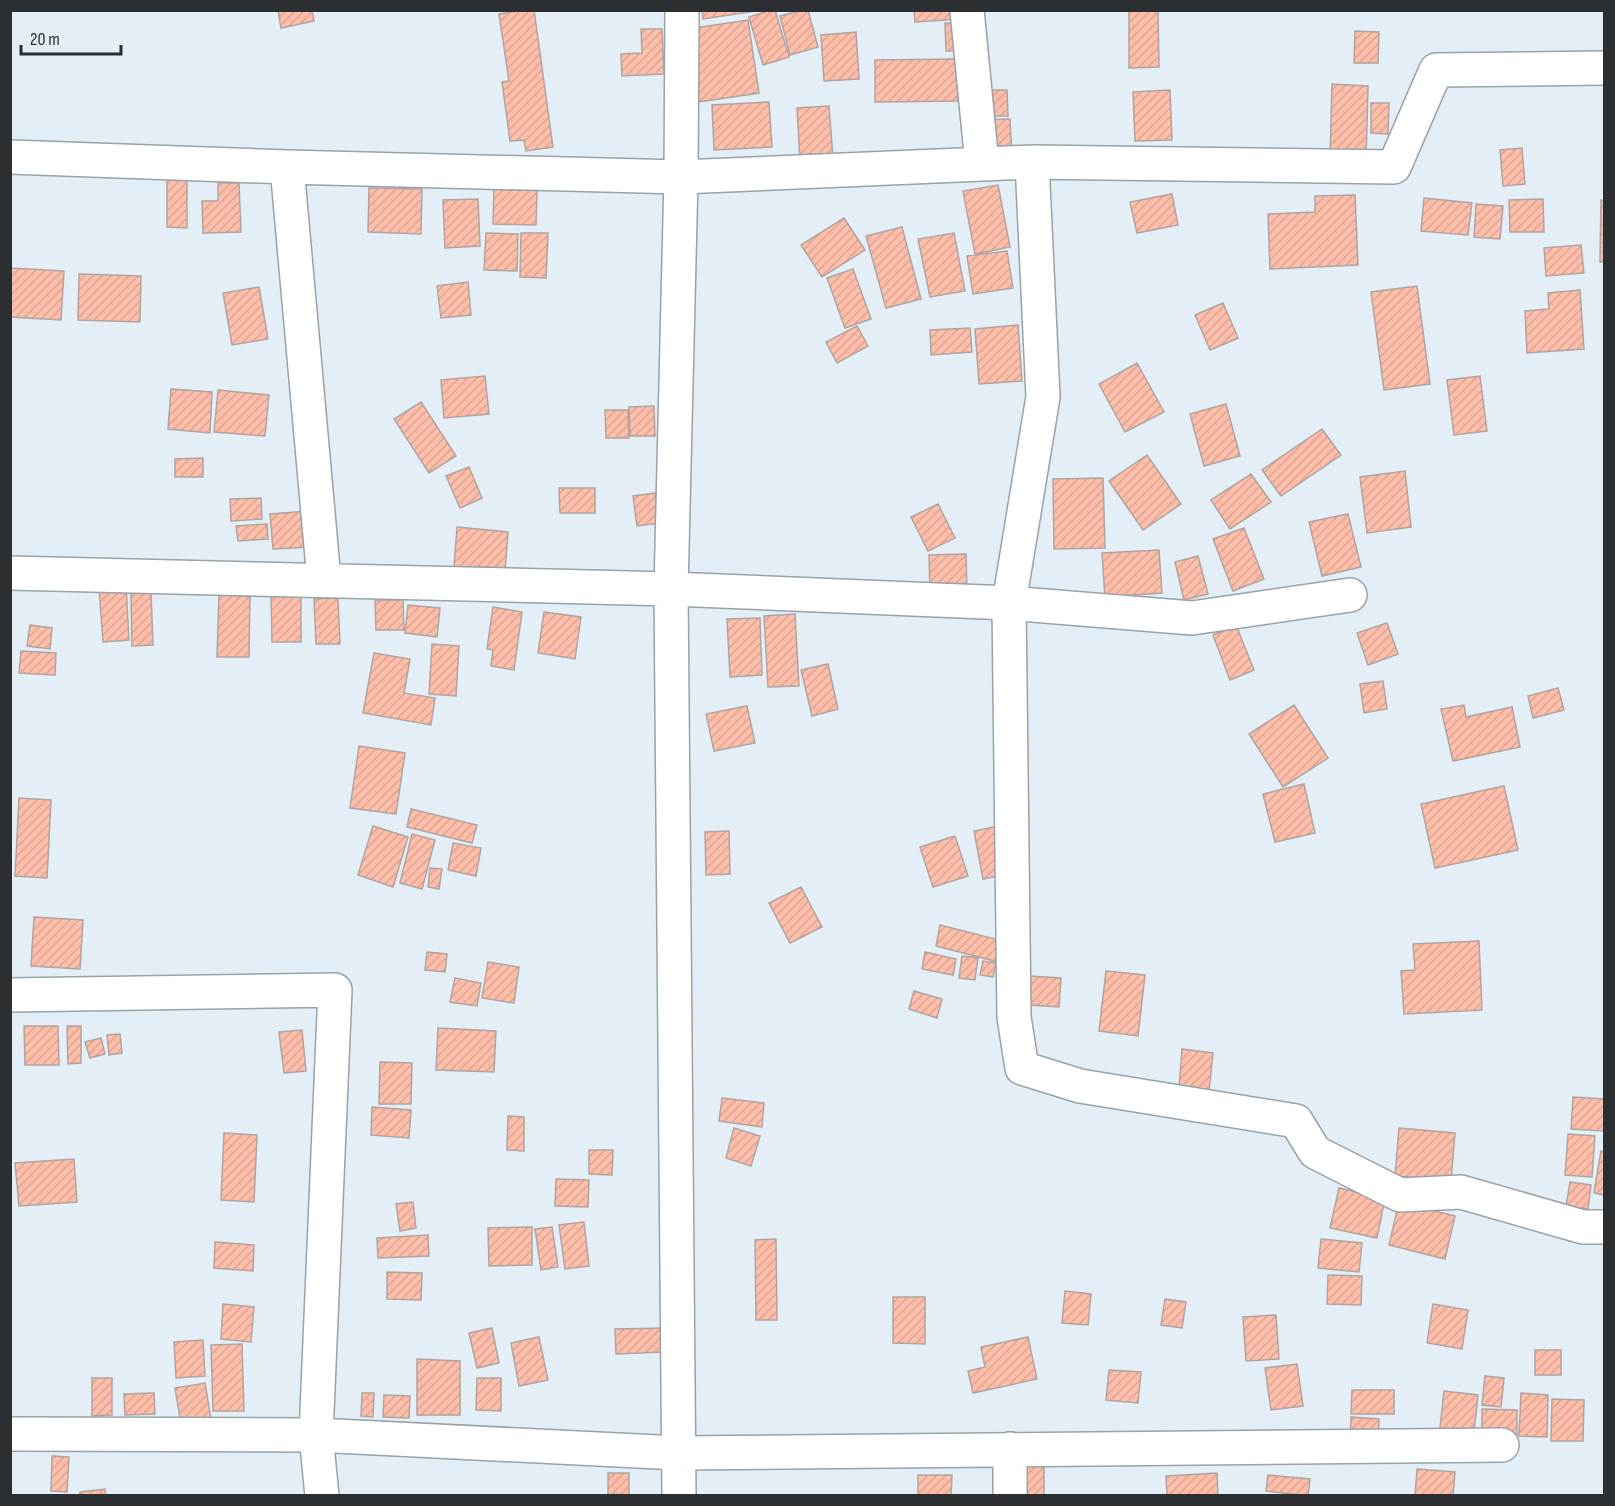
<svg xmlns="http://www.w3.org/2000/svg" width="1615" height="1506" viewBox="0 0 1615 1506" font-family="'Sofia Sans Condensed',sans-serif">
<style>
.building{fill:url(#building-hatch);stroke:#b1a4a0;stroke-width:1.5}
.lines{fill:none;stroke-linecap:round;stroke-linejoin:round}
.minor-casing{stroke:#98a2a9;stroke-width:36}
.minor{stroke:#fff;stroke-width:33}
</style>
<defs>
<pattern id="building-hatch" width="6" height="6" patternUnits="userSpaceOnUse" patternTransform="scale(1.5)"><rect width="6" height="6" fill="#febea9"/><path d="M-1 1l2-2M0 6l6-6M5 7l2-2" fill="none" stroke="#daa492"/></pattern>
</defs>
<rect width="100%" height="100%" fill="#e4eef6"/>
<!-- building -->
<path class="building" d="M278,10H312L314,21L281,28Z
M525,10H534L553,147L526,151L524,140L510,141L502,82L509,81L499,14Z
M702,10H763L703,19Z
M771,10H775L789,57L763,65L749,17Z
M802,10H808L818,47L790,55L780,16Z
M914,10H958L959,19L915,22Z
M1129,10H1158L1159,67L1129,68Z
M748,20L759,93L699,102L688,29Z
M945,23H980V51H946Z
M641,29H662L664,74L622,76L621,54L642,53Z
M1355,31L1379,32L1378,63H1354Z
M856,32L859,79L824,81L821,35Z
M958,59V101L875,102V60Z
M1332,84L1368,86L1366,162L1330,161Z
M971,90H1007L1008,116H971Z
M1170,90L1172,140L1135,141L1133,92Z
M769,102L772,147L714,150L712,105Z
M1371,103H1389L1388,134L1371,133Z
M829,106L833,158L800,161L797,108Z
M1010,119L1012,156L977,157L976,120Z
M1522,148L1525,184L1503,186L1500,150Z
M167,179H187V228L167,227Z
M218,183H239L241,232L203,233L202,201H218Z
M998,185L1010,247L975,254L963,191Z
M369,188L422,189L421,234L368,232Z
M494,188L537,189L536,225L493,224Z
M1172,194L1178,225L1137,233L1130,202Z
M1355,195L1358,265L1270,269L1268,214L1315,212V196Z
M1424,198L1472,203L1468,235L1421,231Z
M478,199L480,246L445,248L443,200Z
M1543,199L1544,232H1510L1509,200Z
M1601,200L1604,201V262H1600Z
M1476,204L1503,206L1500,239L1474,237Z
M844,218L865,250L822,277L801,245Z
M902,227L921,299L886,308L866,236Z
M486,233L518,234L517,271L484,270Z
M521,233H548L546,278L520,277Z
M954,233L965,291L930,297L918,239Z
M1581,245L1584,273L1546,276L1544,248Z
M1007,251L1013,288L973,294L967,256Z
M10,268L64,271L61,320L10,317Z
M853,269L871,319L845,328L827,278Z
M79,274L141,276L140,322L78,320Z
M468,282L471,315L441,318L437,286Z
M1417,286L1430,384L1384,390L1371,292Z
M259,287L268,339L232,345L223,293Z
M1580,290L1584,349L1527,353L1525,311L1549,309L1548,293Z
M1223,303L1238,338L1210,350L1195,315Z
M1018,325L1022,381L979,384L975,329Z
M857,326L868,346L837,363L826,342Z
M970,328L972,352L931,355L930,330Z
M1137,363L1164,412L1125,432L1099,384Z
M485,376L489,414L444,418L441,380Z
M1480,376L1487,431L1454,435L1447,380Z
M171,389L212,392L210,433L168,429Z
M218,390L269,395L265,436L214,432Z
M421,402L456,456L429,473L394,419Z
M1226,404L1240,456L1204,466L1190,414Z
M654,406L655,436H630L629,407Z
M605,410H628L629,438H606Z
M1322,429L1341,455L1281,496L1262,470Z
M1147,455L1181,504L1143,530L1109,481Z
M203,458V477H175V459Z
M469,467L482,498L460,508L446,476Z
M1405,471L1411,527L1367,533L1360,477Z
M1251,474L1271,502L1230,529L1211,500Z
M1103,478L1105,548L1054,549L1053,479Z
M559,488H595V513H560Z
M655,493L660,523L637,526L633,496Z
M261,498L262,519L231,521L230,499Z
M938,504L955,538L928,551L911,517Z
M308,511L311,547L273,549L270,514Z
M1348,514L1361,567L1322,576L1309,522Z
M267,524L268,539L238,541L236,526Z
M457,527L508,532L505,571L454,567Z
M1244,528L1264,579L1233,591L1213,539Z
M1159,550L1162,593L1105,597L1102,553Z
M966,554L967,592H930L929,555Z
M1198,556L1208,594L1184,600L1175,562Z
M126,586L129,640L103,642L99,588Z
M151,592L153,645L132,646L131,593Z
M301,593V642H272L271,594Z
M219,595L250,596L249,657H217Z
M338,598L340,644H316L314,599Z
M375,600H403L404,630H376Z
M408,605L440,608L437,637L405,633Z
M493,607L522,612L514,670L491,666L493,650L487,649Z
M544,612L581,617L575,659L538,653Z
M795,614L799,686L768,687L764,616Z
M760,618L762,675L730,677L727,619Z
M1387,623L1398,654L1368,665L1357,633Z
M30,625L52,628L50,649L27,646Z
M1236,625L1254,670L1230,680L1213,635Z
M432,644L459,646L456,696L429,694Z
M21,651L56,653L55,675L19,673Z
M374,653L410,659L404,693L435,698L431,725L363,713Z
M828,664L838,709L812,716L801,670Z
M1383,681L1387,709L1364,713L1360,684Z
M1558,688L1564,710L1533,718L1528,696Z
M1294,705L1328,758L1283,787L1249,734Z
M1464,705L1466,717L1512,707L1520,747L1453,761L1441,709Z
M747,706L755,743L714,751L706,714Z
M359,746L405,753L396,814L350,808Z
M1304,784L1315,833L1275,842L1263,794Z
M1504,786L1518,850L1435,868L1421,804Z
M19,798L51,800L47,878L15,876Z
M411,809L477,825L472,843L407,827Z
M373,826L408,837L393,887L358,875Z
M999,826L1008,874L983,879L974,831Z
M729,831L730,874L706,875L705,832Z
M412,834L435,840L422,889L400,883Z
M955,836L968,876L933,887L920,847Z
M453,843L481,848L476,876L448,870Z
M430,868L442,869L439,889L428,887Z
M801,887L822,927L790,943L769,903Z
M34,917L83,920L80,969L31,966Z
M940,925L1003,941L998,962L936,946Z
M1479,941L1482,1010L1404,1014L1401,971L1415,970L1413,944Z
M427,952L447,954L445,972L425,970Z
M925,952L956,959L953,975L922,969Z
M962,956L978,958L975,980L959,978Z
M983,961L996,963L993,977L980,975Z
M488,962L519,967L514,1003L482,998Z
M1106,971L1145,975L1138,1036L1099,1031Z
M1030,976L1061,978L1059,1007L1029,1005Z
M455,978L481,983L477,1006L450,1002Z
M914,991L942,999L937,1018L909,1009Z
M24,1026H58L59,1065H25Z
M67,1026H81V1063L68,1064Z
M438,1028L496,1031L494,1072L436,1070Z
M302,1030L306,1071L284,1073L279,1032Z
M120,1034L122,1053L109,1055L107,1035Z
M101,1038L105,1054L90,1058L85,1042Z
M1182,1049L1213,1053L1209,1091L1179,1088Z
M380,1062L412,1063L411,1104H379Z
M1573,1097L1604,1099V1131L1571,1129Z
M722,1098L764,1103L762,1127L719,1121Z
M372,1107L411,1110L409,1138L371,1135Z
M508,1116L524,1117V1151L507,1150Z
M734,1128L760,1136L751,1166L726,1158Z
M1399,1128L1455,1133L1451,1181L1395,1176Z
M224,1133L257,1135L254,1202L221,1200Z
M1568,1134L1595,1136L1592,1177L1565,1175Z
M589,1150H613L612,1175L589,1174Z
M1601,1151L1604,1152V1195L1594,1193Z
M74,1159L77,1202L19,1206L15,1163Z
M556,1179L589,1180L588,1207L555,1206Z
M1570,1182L1591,1185L1588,1209L1566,1206Z
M1339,1188L1385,1198L1377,1238L1330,1228Z
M413,1202L416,1228L400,1231L396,1204Z
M1399,1202L1455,1216L1445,1259L1389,1245Z
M584,1222L589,1266L565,1269L559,1225Z
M532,1227V1265L489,1266L488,1228Z
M552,1227L558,1267L541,1270L535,1229Z
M428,1235L429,1256L378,1258L377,1238Z
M776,1239L777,1320H756L755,1240Z
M1321,1239L1362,1243L1359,1272L1318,1268Z
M215,1242L254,1245L253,1271L214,1268Z
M387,1272L422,1273L421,1300L387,1299Z
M1328,1275L1362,1276L1361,1305L1327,1304Z
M1065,1291L1091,1294L1088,1325L1062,1323Z
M893,1297H925V1344L893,1343Z
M1165,1299L1186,1302L1182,1328L1161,1325Z
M223,1304L254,1307L251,1342L221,1339Z
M1433,1304L1468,1310L1462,1349L1427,1343Z
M1276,1315L1279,1359L1246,1361L1243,1317Z
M492,1328L499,1363L477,1368L469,1333Z
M662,1328L663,1352L616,1354L615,1329Z
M539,1337L548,1380L519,1386L511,1343Z
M1028,1337L1037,1379L973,1393L968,1371L985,1367L981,1347Z
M203,1340L205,1376L176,1378L174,1342Z
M242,1344L244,1411H213L211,1345Z
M1535,1350H1561V1375H1535Z
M417,1359L460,1361V1415H417Z
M1297,1364L1303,1406L1271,1410L1265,1368Z
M1109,1370L1141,1372L1138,1403L1106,1400Z
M1485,1376L1504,1378L1501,1407L1482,1405Z
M92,1378H112V1415L92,1416Z
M477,1378H501V1411L476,1410Z
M205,1383L211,1419L181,1424L175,1388Z
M1352,1390H1394V1414H1351Z
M1444,1391L1478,1395L1473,1441L1439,1437Z
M154,1393L155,1414L125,1415L124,1394Z
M362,1393H374L373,1417L361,1416Z
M1521,1393L1548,1395L1547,1437L1519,1436Z
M384,1395L410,1396L409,1418L383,1417Z
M1552,1399L1584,1400L1583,1441H1551Z
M1482,1409L1517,1410V1439L1482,1438Z
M1351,1417L1379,1419L1378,1442L1350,1441Z
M1019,1454L1044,1455V1496H1018Z
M52,1456L69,1457L67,1492L51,1491Z
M1417,1469L1455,1472L1453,1496H1415Z
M608,1473H629V1495L608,1494Z
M1217,1473L1218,1496H1167L1166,1476Z
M918,1475H952L951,1496H918Z
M1268,1475L1310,1479L1308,1496L1266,1491Z
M105,1489L106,1496H80V1492Z"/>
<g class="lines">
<!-- minor casing -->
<g class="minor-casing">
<path id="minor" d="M967,10L982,164
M10,157L287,167L681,177L1032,162L1394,167L1436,70L1604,68
M1032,162L1043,397L1009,603L1014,1017L1022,1068L1080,1086L1296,1121L1315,1152L1400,1195L1461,1192L1583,1227H1604
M287,167L324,580
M10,573L671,589L1009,603L1192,618L1350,595
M10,995L335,990L316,1435L322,1496
M10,1434L316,1435L678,1453L1502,1445
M679,1496L671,589L681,177L682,10
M1010,1496V1449"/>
</g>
<!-- minor -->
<use href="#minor" class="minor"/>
</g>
<!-- border -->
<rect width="1615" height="1506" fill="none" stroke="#2b2f32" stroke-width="24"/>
<!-- scale -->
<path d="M21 45v9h100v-9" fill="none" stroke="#2b2f32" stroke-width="3"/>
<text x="30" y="45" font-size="18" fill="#2b2f32" stroke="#e4eef6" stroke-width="4.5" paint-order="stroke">20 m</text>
</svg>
